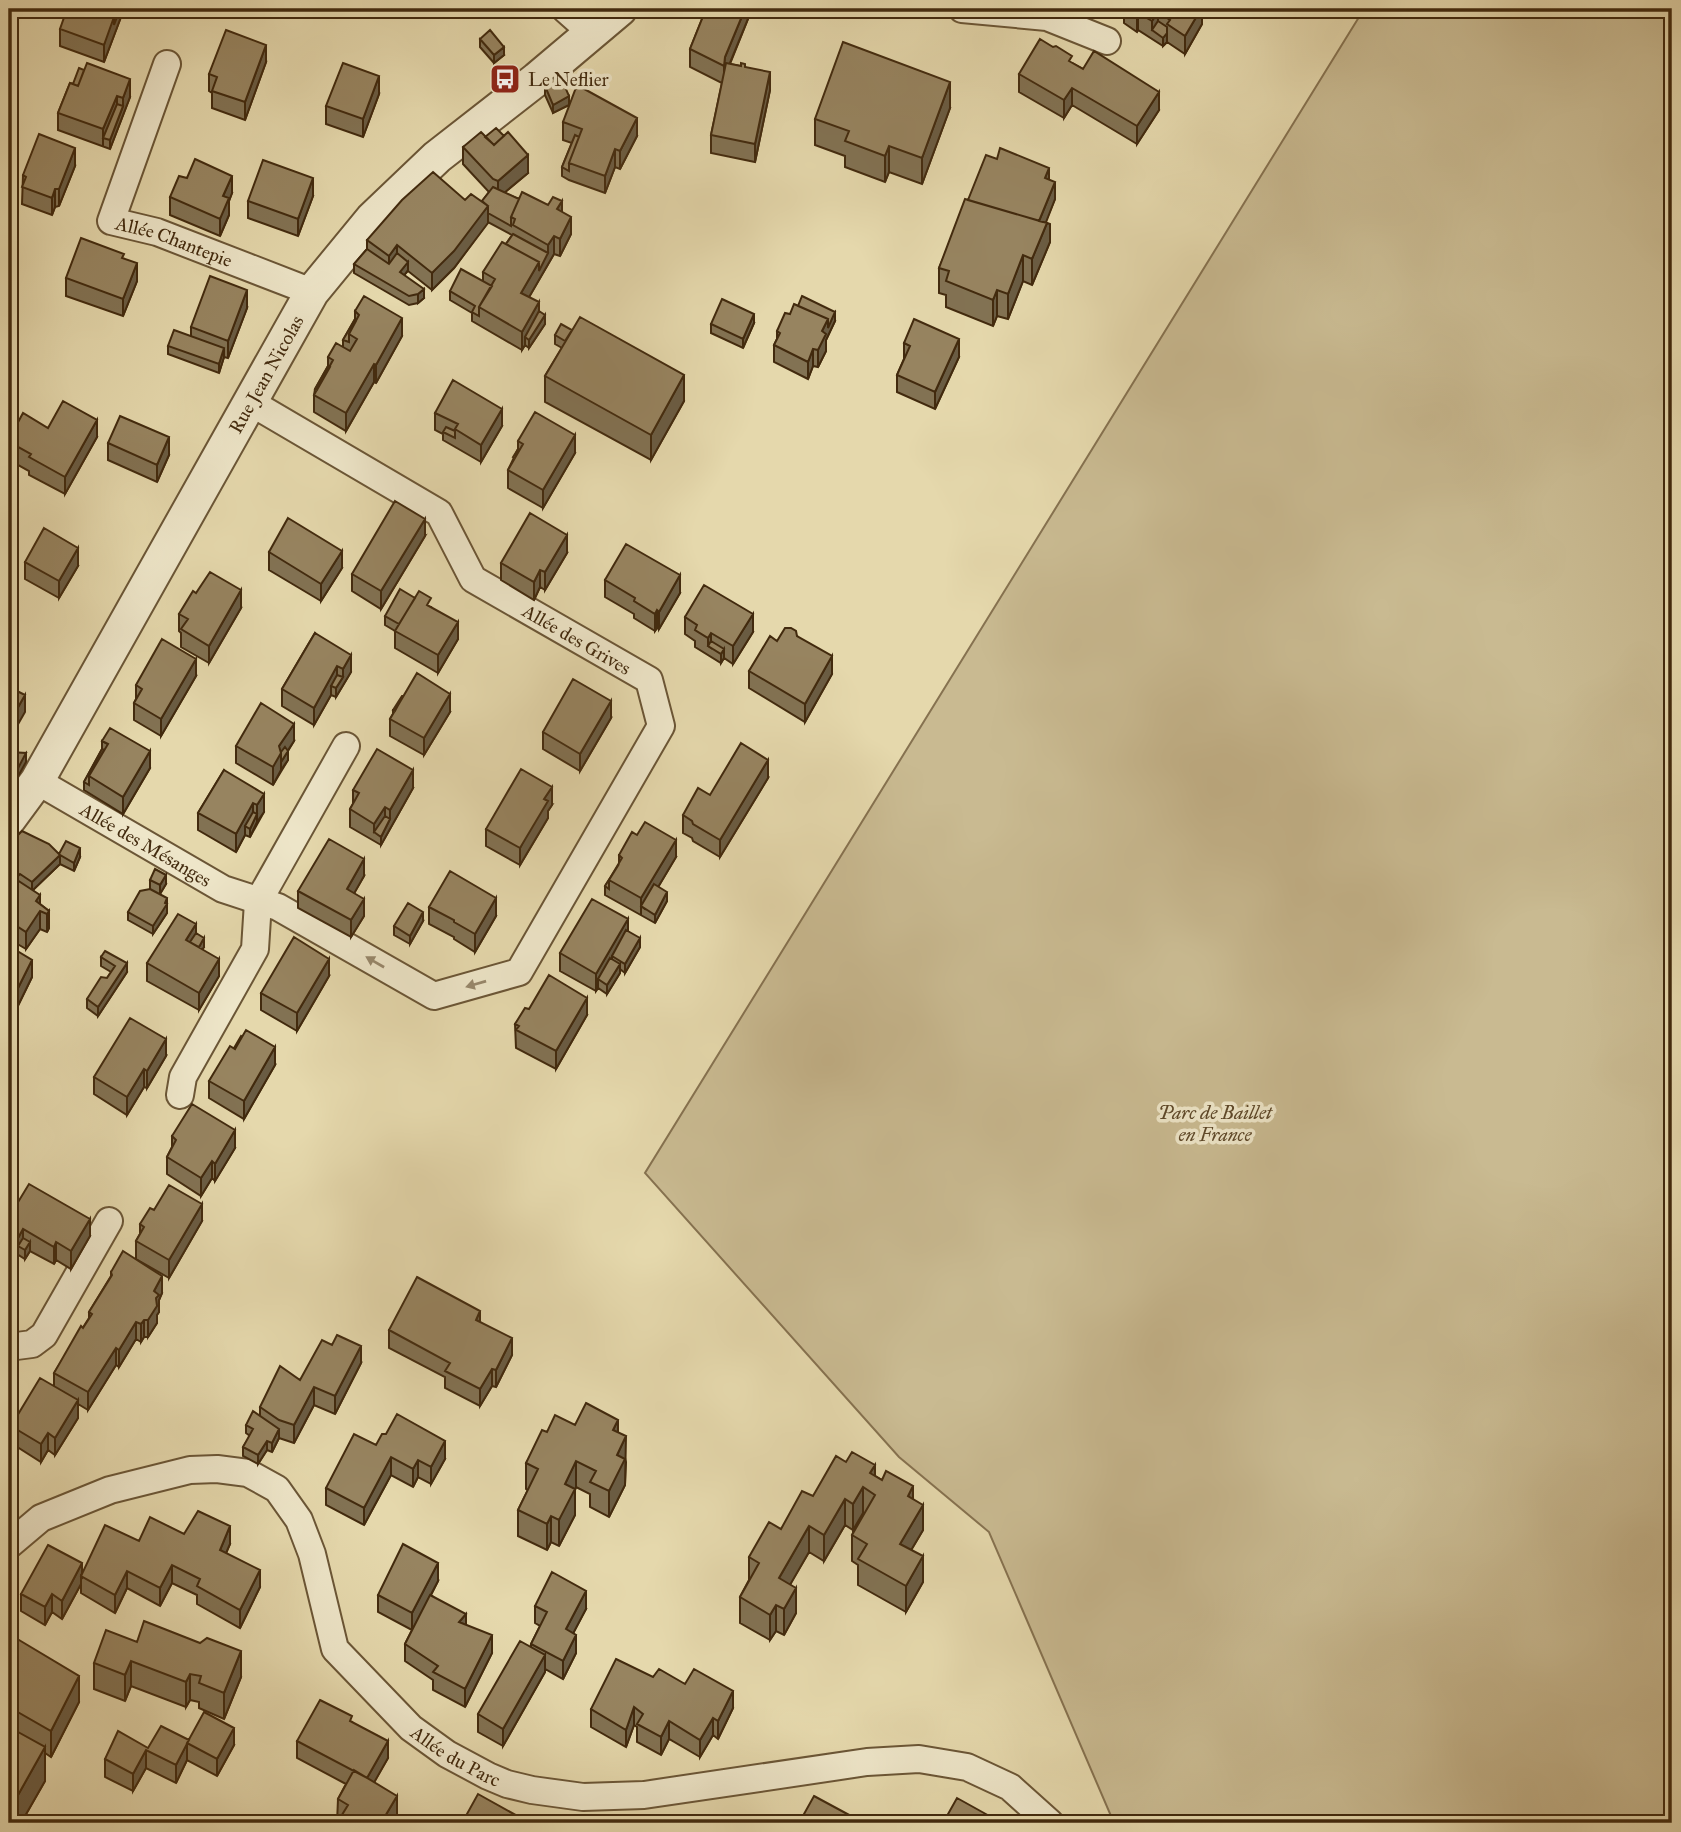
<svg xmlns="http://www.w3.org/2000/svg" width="1681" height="1832" viewBox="0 0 1681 1832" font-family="'IM FELL Great Primer',serif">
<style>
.green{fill:#c9ba91;stroke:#867250;stroke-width:2}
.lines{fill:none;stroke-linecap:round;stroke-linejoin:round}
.minor-casing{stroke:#6b5636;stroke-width:30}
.tertiary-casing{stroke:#6b5636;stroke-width:37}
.minor{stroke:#eee6c9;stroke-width:26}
.tertiary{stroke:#eee6c9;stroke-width:33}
.wall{fill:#827253;stroke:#422a0e;stroke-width:2}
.shaded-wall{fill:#6a5c43;stroke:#422a0e;stroke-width:2}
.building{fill:#978460;stroke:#422a0e;stroke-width:2}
.oneway{fill:#98886c}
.labels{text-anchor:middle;stroke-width:7;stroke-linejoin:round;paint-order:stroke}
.poi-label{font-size:19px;fill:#422a0e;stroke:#eee6c9;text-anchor:start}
.street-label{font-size:19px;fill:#422a0e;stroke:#eee6c9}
.park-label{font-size:19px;font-style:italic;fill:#5d4728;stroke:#eee6c9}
</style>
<rect width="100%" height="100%" fill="#e5d8ac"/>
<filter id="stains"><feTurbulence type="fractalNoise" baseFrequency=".00286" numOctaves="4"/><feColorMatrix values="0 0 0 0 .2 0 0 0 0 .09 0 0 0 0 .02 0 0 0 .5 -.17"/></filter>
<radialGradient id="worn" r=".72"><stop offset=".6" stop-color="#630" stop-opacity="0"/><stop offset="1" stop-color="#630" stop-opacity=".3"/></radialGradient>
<!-- green -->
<path class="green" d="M1364,9H1672V1823H1114L989,1532L899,1457L645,1173Z"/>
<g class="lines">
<!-- minor casing -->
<g class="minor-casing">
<g id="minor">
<path d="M565,9L592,33"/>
<path d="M962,9L1047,17L1107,41"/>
<path id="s1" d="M167,64L111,221L157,232L312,292"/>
<path id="s2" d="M37,781L223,889L278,907L434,996L519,972L661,726L649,680L473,579L439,513L250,402"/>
<path d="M180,1095L183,1077L255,949L258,902L346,746"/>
<path d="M9,1347L32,1344L44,1335L109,1221"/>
<path id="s3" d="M9,1545L41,1518L110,1490L190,1470L217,1469L248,1473L277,1489L299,1520L312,1554L335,1649L411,1728L447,1754L488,1776L507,1784L532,1790L583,1797L644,1795L867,1762L919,1759L967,1767L1010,1787L1050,1823"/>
</g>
</g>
<!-- tertiary casing -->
<g class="tertiary-casing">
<g id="tertiary">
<path id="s4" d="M9,819L37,781L312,292L372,219L437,157L537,79L620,9"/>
</g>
</g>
<!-- minor -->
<use href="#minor" class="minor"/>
<!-- tertiary -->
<use href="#tertiary" class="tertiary"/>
</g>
<!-- wall -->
<path class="wall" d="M124,9L104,62L60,46V29Z
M458,9H469L467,12Z
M706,9H752L730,64L745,67L770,90L755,162L711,153V135L722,83L690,67V49Z
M1124,9H1202V24L1185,54L1167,42L1163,46L1138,30L1137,32L1124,23Z
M480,39L504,55L494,63L480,47Z
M266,62L245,120L212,108V93L209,91V74Z
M1072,63L1159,110L1137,144L1072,105L1064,118L1019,92V74Z
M70,83L130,97L110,149L58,130V113Z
M545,86L569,105L553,113L545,95Z
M379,94L363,137L326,124V106Z
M950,108L922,184L889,172L885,182L845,167V156L815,145V119Z
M563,122L637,136L620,169L615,167L605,193L569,180L562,176V167L572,143L563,140Z
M485,137L528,173L504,193L519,199L562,212L571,234L560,256L554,254L529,297L539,311L545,324L529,348L525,345L522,350L472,321V313L450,300V291L483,281V272L506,244L512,235L488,222L454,268L432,290L408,271L404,275L424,298L418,303L409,305L354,273V264L367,249V240L465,200L482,201L489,192L463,164V147Z
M75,166L59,206L55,207L52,215L22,204L23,175Z
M1049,179L1055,199L1045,223L1050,242L1032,285L1023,281L1008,319L997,316L993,326L946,307V295L939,293V268L968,200Z
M232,193L229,201V215L220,236L170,215V197Z
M313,196L298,236L248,218V201Z
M124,259L137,281L123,316L66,296V278Z
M247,308L228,358L224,357L219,373L168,354V346L191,336V327Z
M355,311L402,336L376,383L374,382L346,431L314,412V395L315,389L328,366V357L343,347V340L355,319Z
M790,314L835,321L826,340V351L818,367L813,366L808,379L774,362V345L777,339V331Z
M754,323L743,348L711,333V324Z
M572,330L684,401L651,460L545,402V376L562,348L555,344V335Z
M904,343L959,357L935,409L897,392V375L904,359Z
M435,413L502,426L481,462L443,440V434L435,430Z
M48,428L97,437L65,494L29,475V471L9,460V439Z
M518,441L575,453L543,508L508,488V470L518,449Z
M108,443L169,455L157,482L108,460Z
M425,536L381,609L352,591V574Z
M269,552L342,568L321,601L269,570Z
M567,553L545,590L540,587L534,600L501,580V563Z
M25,562L78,566L59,598L25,579Z
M605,580L680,593L659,629L657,628L655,631L634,618V614L605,597Z
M431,607L458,639L438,673L395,648V631L385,625V616Z
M241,608L209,663L181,647V633L179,631V614Z
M685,617L753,632L733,664L724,658L721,663L695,647V641L685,634Z
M315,633L351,672L336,697L331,695L314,725L282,706V689Z
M797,636L832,674L805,722L749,688V671L777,641Z
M196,676L161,736L134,720V703L136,699V685Z
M393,710L450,712L424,755L390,736V719L393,714Z
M611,718L580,771L543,749V732Z
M102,741L150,768L123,814L84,790V782L102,749Z
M294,741L288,751V760L273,785L236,763V746Z
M224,770L264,812L250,837L245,835L236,852L198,830V813Z
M768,778L720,857L693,841L692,838L683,833V815L710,795Z
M413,788L381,845L350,827V809L353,804V790Z
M552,805L548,811V818L520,865L486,846V829Z
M9,844L59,854L80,857L74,871L60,864L33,890L40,904L49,911V928L47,932L40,929L26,949L9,939Z
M619,855L676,857L658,887L667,901L655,923L605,895V886L619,864Z
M364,876L354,893L364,916L351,937L298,908V891Z
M150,880L166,884L160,894L167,904V913L153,934L128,920V912L150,889Z
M429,907L496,916L475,952L454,939V937L429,924Z
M423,921L410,944L394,935V926Z
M628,931L640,947L625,973L620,969V973L607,994L598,988L596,991L560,971V953Z
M196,933L204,947L202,949L219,976L199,1010L147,981V963Z
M9,946L32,977L12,1018L9,1016Z
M101,957L127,972L98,1016L87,1008V999L107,978L111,972L101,966Z
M329,976L297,1031L261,1010V993Z
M529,1009L587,1015L556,1069L516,1048L515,1024Z
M166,1056L147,1088L144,1087L127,1115L94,1094V1077Z
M275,1065L244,1119L209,1098V1081Z
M172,1136L235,1148L215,1181L212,1178L201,1196L167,1174V1157L172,1147Z
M154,1210L202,1221L169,1278L136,1259V1241L140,1234V1224Z
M9,1217L90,1236L71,1269L56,1260L54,1264L30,1251L25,1259L9,1249Z
M111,1272L162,1293L159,1300V1312L157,1315V1323L148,1337H144L141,1342L136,1339L119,1367L116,1365L88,1410L78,1404V1418L55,1455L48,1450L41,1462L11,1443V1426L54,1386V1373L89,1318V1312L111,1276Z
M480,1322L512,1355L496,1387L492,1386L480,1406L445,1388V1377L389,1348V1330Z
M361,1363L335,1414L314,1405L294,1443L279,1438L272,1452L267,1450L258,1464L243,1456V1447L250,1436L246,1433V1425L260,1416V1407L300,1380Z
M575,1425L618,1433L626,1462L625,1485L609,1517L590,1507V1494L576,1487L575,1490V1515L559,1546L551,1542L547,1550L518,1536V1510L528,1490L526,1489V1463L547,1432Z
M376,1445L445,1459L431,1484L418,1477L413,1487L391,1475L364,1525L326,1505V1488Z
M846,1462L875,1476L913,1499L923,1530L911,1550L923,1582L906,1612L858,1585V1565L852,1561V1535L864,1514L863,1513L853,1530L845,1525L824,1561L809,1552L790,1584L796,1613L784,1635L776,1631L770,1640L740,1623V1597L749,1580V1557L781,1529Z
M184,1534L230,1544L226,1553L260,1587L240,1628L197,1604V1595L172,1583L160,1606L127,1588L115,1613L81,1593V1584L62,1619L52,1612L45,1625L21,1611V1594L82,1572L139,1541Z
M438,1581L431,1595L466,1625L492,1653L465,1707L433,1690V1680L405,1661V1644L412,1630L378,1612V1595Z
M535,1606L586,1609L573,1633L576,1653L563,1679L545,1669V1672L503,1746L478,1732V1714L531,1647V1644L540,1626L535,1623Z
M9,1634L79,1702L51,1757L45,1753V1781L21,1823H9Z
M137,1642L241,1677L224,1719L199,1708V1702L190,1700L186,1707L131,1686L125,1701L94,1689V1663Z
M653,1677L685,1684L733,1708L718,1739L713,1735L700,1757L669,1739L661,1755L637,1742V1727L634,1725L626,1747L591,1727V1709Z
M352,1722L388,1758L374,1782L397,1822L396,1823H337L338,1799L346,1784L297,1758V1741Z
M189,1740L234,1745L217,1776L187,1760L176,1783L146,1768L133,1791L105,1777V1759L148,1748Z"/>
<!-- shaded-wall -->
<path class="shaded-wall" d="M112,9H124L104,62V45L110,15Z
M745,9H752L725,75L724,84V66L725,57Z
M1201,9H1202V24L1185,54V36Z
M1158,12V29L1152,30V21Z
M1138,13V30L1137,32V15Z
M1167,33V42L1163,46V38Z
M266,45V62L245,120V102Z
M504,47V55L494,63V55Z
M770,72V90L755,162V144Z
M379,76V94L363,137V119Z
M130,79V97L110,149V140L123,106V98Z
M950,82V108L922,184V158Z
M1072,88V105L1064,118V100Z
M1159,92V110L1137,144V126Z
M117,96V113L103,138V146V129Z
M569,96V105L553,113V105Z
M637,118V136L620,169V151Z
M889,146V172L885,182V156Z
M75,148V166L59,206V189Z
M615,149V167L605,193V176Z
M528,155V173L498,198V181Z
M1049,168V186L1045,178Z
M232,176V193L229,201V215L220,236V219L223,196Z
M313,178V196L298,236V219Z
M1055,182V199L1043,230L1039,221Z
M55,189V207L52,215V198Z
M562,201V218L557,209Z
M488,206V223L454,268L432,290V273Z
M571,217V234L560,256V239Z
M1047,223L1050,224V242L1032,285V259Z
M554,236V254L521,311V293L539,262L548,253V245Z
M397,245V262L389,273V256Z
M1023,255V281L1008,319V294Z
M408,262V270L400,281V272Z
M137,263V281L123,316V299Z
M424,289V298L418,303V294Z
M247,290V308L228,358V341Z
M997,290V316L993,326V300Z
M539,302V320L525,337V345L522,350V332Z
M835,312V321L826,340V351L818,367V350L822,331L828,319Z
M754,314V323L743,348V339Z
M545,315V324L529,348V340Z
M402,318V336L376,383V365Z
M959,339V357L935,409V392Z
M224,348V357L219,373V364Z
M813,349V366L808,379V362Z
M374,364V382L346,431V413Z
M684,375V401L651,460V435Z
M502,409V426L481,462V445Z
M97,420V437L65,494V477Z
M575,435V453L543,508V490Z
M169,437V455L157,482V465Z
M425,519V536L381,609V591Z
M567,535V553L545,590V572Z
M78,548V566L59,598V581Z
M342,551V568L321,601V584Z
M540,570V587L534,600V582Z
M680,575V593L659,629V612Z
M241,590V608L209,663V646Z
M657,610V628L655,631V614Z
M753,614V632L733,664V646Z
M458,622V639L438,673V655Z
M711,633V648L708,646V638Z
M724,649V658L721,663V654Z
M351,655V672L336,697V688L343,677V669Z
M832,656V674L805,722V704Z
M196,659V676L161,736V719Z
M337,666V684L331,686V695L314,725V708Z
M450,694V712L424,755V738Z
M25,695V712L9,740V723Z
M611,701V718L580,771V754Z
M294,724V741L281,761V770L273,785V767L279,746Z
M150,751V768L123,814V797Z
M288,751V760L281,770V762Z
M26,753V762L16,780L9,788V770Z
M768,760V778L720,857V840Z
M413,770V788L381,845V837L390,819V810Z
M552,787V805L548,811V818L520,865V848L544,799Z
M264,794V812L257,822V805Z
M253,803V821L245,826V835L236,852V834Z
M385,807V825L374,832V824Z
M257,814V822L250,837V829Z
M676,840V857L645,909L641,906V915V898Z
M80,848V857L74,871V863Z
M60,855V864L32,891V882Z
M364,859V876L347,906V889Z
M166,875V884L160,894V885Z
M667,892V901L655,923V915Z
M40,895V929L26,949V932L36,901Z
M167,898V913L153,934V926Z
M496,898V916L475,952V934Z
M364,899V916L351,937V920Z
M49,911V928L47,932V914Z
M423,912V921L410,944V936Z
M628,919V936L612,956V964L598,979V988L596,991V974Z
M196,924V942L190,951L186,940Z
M204,938V947L195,962V954Z
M640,938V947L625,973V964Z
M219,959V976L199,1010V993Z
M329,959V976L297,1031V1013Z
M32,960V977L12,1018V1000Z
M127,963V972L98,1016V1007Z
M620,964V973L607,994V985Z
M587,998V1015L556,1069V1051Z
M166,1039V1056L147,1088V1071Z
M275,1047V1065L244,1119V1101Z
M144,1069V1087L127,1115V1097Z
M235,1130V1148L215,1181V1164Z
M212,1161V1178L201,1196V1178Z
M202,1204V1221L169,1278V1260Z
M90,1219V1236L71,1269V1251Z
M23,1229V1247L18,1246V1238Z
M30,1242V1251L25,1259V1250Z
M56,1242V1260L54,1264V1247Z
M162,1276V1293L159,1300V1312L157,1315V1323L148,1337V1320L154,1291Z
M480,1311V1329L476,1320Z
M144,1320V1337L141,1342V1324Z
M136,1322V1339L119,1367V1350Z
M512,1338V1355L496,1387V1370Z
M361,1346V1363L335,1414V1396Z
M116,1348V1365L88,1410V1392Z
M492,1369V1386L480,1406V1389Z
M314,1387V1405L294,1443V1425Z
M78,1400V1418L55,1455V1438Z
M618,1420V1445L613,1430Z
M279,1429V1438L272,1452V1443Z
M48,1433V1450L41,1462V1444Z
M626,1436L625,1485L609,1517V1491L617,1455Z
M267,1441V1450L258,1464V1455Z
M445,1441V1459L431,1484V1467Z
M391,1457V1475L364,1525V1508Z
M418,1460V1477L413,1487V1469Z
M576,1461V1487L575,1490V1515L559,1546V1520L565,1484Z
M875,1465V1490L870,1473Z
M913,1486V1512L908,1496Z
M863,1487V1513L853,1530V1504Z
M845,1499V1525L824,1561V1535Z
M923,1505V1530L900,1569V1544Z
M551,1516V1542L547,1550V1524Z
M230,1526V1544L220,1567V1550Z
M809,1526V1552L779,1604V1578Z
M923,1556V1582L906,1612V1586Z
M82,1563V1577L81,1576V1584L62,1619V1601Z
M438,1563V1581L412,1631V1613Z
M172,1565V1583L160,1606V1588Z
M260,1570V1587L240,1628V1610Z
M127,1571V1588L115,1613V1595Z
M796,1588V1613L784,1635V1609Z
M586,1591V1609L566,1647V1629Z
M52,1594V1612L45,1625V1607Z
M776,1605V1631L770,1640V1615Z
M466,1614V1632L459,1622Z
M492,1635V1653L465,1707V1689Z
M576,1635V1653L563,1679V1661Z
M241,1651V1677L224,1719V1693Z
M545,1655V1672L503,1746V1729Z
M131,1661V1686L125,1701V1675Z
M190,1674V1700L186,1707V1682Z
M79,1676V1702L51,1757V1731Z
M733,1691V1708L718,1739V1721Z
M634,1707V1725L626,1747V1730Z
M713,1718V1735L700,1757V1740Z
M669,1721V1739L661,1755V1737Z
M234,1728V1745L217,1776V1759Z
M388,1741V1758L367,1795V1778Z
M187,1743V1760L176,1783V1765Z
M45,1747V1781L21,1823H9V1811Z
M146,1750V1768L133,1791V1774Z
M397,1796V1822L396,1823H381Z"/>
<!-- building -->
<path class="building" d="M67,9H112L110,15L114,17L104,45L60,29Z
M116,9H120L114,25V17L113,16Z
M706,9H745L725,57L724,66L690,49Z
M1128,9H1201L1185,36L1167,24L1170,20L1158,12L1152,21L1138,13L1137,15Z
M1158,21L1167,27V33L1163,38L1152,30Z
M226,30L266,45L245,102L212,91L217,77L209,74Z
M490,30L504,47L494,55L480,39Z
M1040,39L1053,47L1056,46L1072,56L1069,61L1083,69L1094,51L1159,92L1137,126L1072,88L1064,100L1019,74Z
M843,42L950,82L922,158L889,146L885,156L845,141L849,131L815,119Z
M87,63L130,79L123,98L117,96L103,129L58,113L70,83L78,86Z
M343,63L379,76L363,119L326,106Z
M726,63L741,66V63L745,64V67L770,72L755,144L711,135Z
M79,68L84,70L78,86L73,84Z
M559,73L569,96L553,105L545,86Z
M577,85L637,118L620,151L615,149L605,176L569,163L582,129L563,122Z
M117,104L123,106L110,140L103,138Z
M496,128L504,136L494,145L485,137Z
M481,132L494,145L508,132L528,155L498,181L493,179L463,147Z
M39,134L75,148L59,189H55L52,198L22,187L26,177L23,175Z
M575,135L579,137L569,163V171L562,167Z
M1000,148L1049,168L1045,178L1055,182L1039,221L1043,222L968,200L986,155L997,159Z
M195,159L232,176L223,196L229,198L220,219L170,197L179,176L187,178Z
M263,160L313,178L298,219L248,201Z
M433,172L465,200L471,194L488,206L454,251L432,273L397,245L389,256L367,240L402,200Z
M493,187L519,199L511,217V226L488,213V206L482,201Z
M522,192L548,205L553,197L562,201L557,209L571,217L560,239L554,236L548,245L513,225L515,219L511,217Z
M965,199L1047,223L1032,259L1023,255L1008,294L997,290L993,300L946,281L949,271L939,268Z
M513,234L548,253L539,271V262L506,244Z
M81,238L124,254L122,258L137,263L123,299L66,278Z
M502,242L539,262L521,293L539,302L522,332L479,307L495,279L483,272Z
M367,249L389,264L397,253L408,262L400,272L424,289L418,294L409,296L354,264Z
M461,269L492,286L479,307V316L472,312L475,306L450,291Z
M210,276L247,290L228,341L191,327Z
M364,296L402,318L376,365L374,364L346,413L314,395L333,360L328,357L336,343L350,351L357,339L349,334L359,315L355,311Z
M802,296L835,312L828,328V319L798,306Z
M722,299L754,314L743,339L711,324Z
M794,304L828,319L822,331L826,334L818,350L813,349L808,362L774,345L780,333L777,331L785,313L790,314Z
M539,311L545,315L529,340L525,337Z
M580,317L684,375L651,435L545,376Z
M355,319L356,321L349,334V342L343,340Z
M914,319L959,339L935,392L897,375L910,346L904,343Z
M561,324L572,330L565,341L555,335Z
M174,330L224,348L219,364L168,346Z
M328,366L330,367L317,390L315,389Z
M453,380L502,409L481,445L455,429L458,424L435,413Z
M63,401L97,420L65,477L29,457L31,454L9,442V439L23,413L48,428Z
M535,412L575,435L543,490L508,470L523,444L518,441Z
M120,416L169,437L157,465L108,443Z
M446,427L455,431V438L443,432Z
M518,449L519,450L515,458L513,457Z
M395,501L425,519L381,591L352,574Z
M530,513L567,535L545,572L540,570L534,582L501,563Z
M288,518L342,551L321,584L269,552Z
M44,528L78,548L59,581L25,562Z
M626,544L680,575L659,612L657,610L655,614L634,601L635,598L605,580Z
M210,572L241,590L209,646L181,629L188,619L179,614L193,591L196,593Z
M704,585L753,614L733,646L711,633L708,638L695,630L697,625L685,617Z
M400,589L415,598L399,624L385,616Z
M419,591L431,598L427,605L458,622L438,655L395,631Z
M785,628H791L796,631L797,636L832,656L805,704L749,671L770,636L777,641Z
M315,633L351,655L343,669L337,666L314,708L282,689Z
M162,639L196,659L161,719L134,703L142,689L136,685Z
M711,641L724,649L721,654L708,646Z
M417,673L450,694L424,738L390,719Z
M337,675L343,677L336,688L331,686Z
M573,679L611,701L580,754L543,732Z
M9,687L25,695L9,723Z
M402,696H403L395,711L393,710Z
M261,703L294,724L279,746L281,753L273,767L236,746Z
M110,728L150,751L123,797L89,776L108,744L102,741Z
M741,743L768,760L720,840L693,824L692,821L683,815L698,788L710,795Z
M285,747L288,751L281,762V752Z
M102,749L104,750L89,776V785L84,782Z
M377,749L413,770L390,810L385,807L374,824L350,809L359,793L353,790Z
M9,752L26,753L16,772V763L9,762Z
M9,762L16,763L9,770Z
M521,769L552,787L544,799L548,801L520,848L486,829Z
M224,770L264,794L257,805L253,803L236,834L198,813Z
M253,812L257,814L250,829L245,826Z
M385,816L390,819L381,837L374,832Z
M645,822L676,840L641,898L609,880L622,858L619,855L632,832L637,835Z
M22,831L49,844L59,854L66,841L80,848L74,863L60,855L32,882L20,874L16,878V869L9,865V844Z
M329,839L364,859L347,889L364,899L351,920L298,891Z
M619,864L609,880V889L605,886Z
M9,865L16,869L11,876L40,895L36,901L49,911L47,914L40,911L26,932L9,921Z
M155,869L166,875L160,885L150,880Z
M450,871L496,898L475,934L454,922V920L429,907Z
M654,884L667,892L655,915L641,906Z
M150,889L167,898L165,903L167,904L153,926L128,912L140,891Z
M592,899L628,919L596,974L560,953Z
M408,903L423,912L410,936L394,926Z
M178,914L196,924L186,940L219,959L199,993L147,963Z
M626,930L640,938L625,964L612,956Z
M196,933L204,938L199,947L190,942Z
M294,937L329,959L297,1013L261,993Z
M9,946L32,960L12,1000L9,999Z
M105,951L127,963L98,1007L87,999L101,977L107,978L115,966L101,957Z
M610,958L620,964L607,985L598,979Z
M549,975L587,998L556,1051L516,1030L519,1026L515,1024L525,1008L529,1009Z
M130,1018L166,1039L147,1071L144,1069L127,1097L94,1077Z
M246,1030L275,1047L244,1101L209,1081L230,1046L235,1049Z
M241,1036L242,1037L235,1049L234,1048Z
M192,1104L235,1130L215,1164L212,1161L201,1178L167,1157L176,1140L172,1136Z
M29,1184L90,1219L71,1251L56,1242L54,1247L23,1229L18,1238L9,1232V1217Z
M169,1185L202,1204L169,1260L136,1241L144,1227L140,1224L150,1208L154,1210Z
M23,1238L30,1242L25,1250L18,1246Z
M123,1251L162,1276L154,1291L159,1295L156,1298L157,1306L148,1320H144L141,1324L136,1322L119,1350L116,1348L88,1392L54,1373L81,1326L83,1328L92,1314L89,1312L112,1275L111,1272Z
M417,1277L480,1311L476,1320L512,1338L496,1370L492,1369L480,1389L445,1371L450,1363L389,1330Z
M337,1335L361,1346L335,1396L314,1387L294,1425L279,1420L260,1407L280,1366L300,1380L322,1340L332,1345Z
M40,1378L78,1400L55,1438L48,1433L41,1444L11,1426Z
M586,1403L618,1420L613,1430L626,1436L617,1455L625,1459L609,1491L590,1482L596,1471L576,1461L565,1484L575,1489L559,1520L551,1516L547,1524L518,1510L538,1469L526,1463L542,1430L547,1432L555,1415L575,1425Z
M253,1411L279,1429L272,1443L267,1441L258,1455L243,1447L253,1429L246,1425Z
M397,1414L445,1441L431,1467L418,1460L413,1469L391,1457L364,1508L326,1488L354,1434L376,1445L382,1434H386Z
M852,1452L875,1465L870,1473L882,1480L886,1471L913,1486L908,1496L923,1505L900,1544L923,1556L906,1586L858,1559L867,1544L852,1535L875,1495L863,1487L853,1504L845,1499L824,1535L809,1526L779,1578L796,1588L784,1609L776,1605L770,1615L740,1597L759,1563L749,1557L769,1522L781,1529L802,1491L813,1496L836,1456L846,1462Z
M198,1511L230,1526L220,1550L260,1570L240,1610L197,1586L200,1579L172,1565L160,1588L127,1571L115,1595L81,1576L105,1525L139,1541L150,1517L184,1534Z
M403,1544L438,1563L412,1613L378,1595Z
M48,1545L82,1563L62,1601L52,1594L45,1607L21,1594Z
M552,1572L586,1591L566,1629L576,1635L563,1661L531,1644L547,1612L535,1606Z
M430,1595L466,1614L459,1622L492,1635L465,1689L433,1672L438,1666L405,1644Z
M144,1621L200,1643L207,1638L241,1651L224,1693L199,1683L201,1676L190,1674L186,1682L131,1661L125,1675L94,1663L106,1630L137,1642Z
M9,1634L79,1676L51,1731L9,1707Z
M520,1641L545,1655L503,1729L478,1714Z
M616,1659L653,1677L659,1669L685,1684L694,1669L733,1691L718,1721L713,1718L700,1740L669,1721L661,1737L637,1724L643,1714L634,1707L626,1730L591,1709Z
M320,1700L352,1716L350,1721L388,1741L367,1778L297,1741Z
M204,1712L234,1728L217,1759L187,1743Z
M161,1726L189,1740L176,1765L146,1750L133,1774L105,1759L118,1731L148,1748Z
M9,1727L45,1747L9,1811Z
M354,1770L397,1796L381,1823H337L348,1805L338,1799Z
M478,1794L530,1823H462Z
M814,1796L864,1823H799Z
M957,1798L993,1818L990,1823H943Z"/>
<!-- one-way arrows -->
<defs><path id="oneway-solid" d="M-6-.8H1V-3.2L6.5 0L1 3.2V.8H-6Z" transform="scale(1.75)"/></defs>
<g class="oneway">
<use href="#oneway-solid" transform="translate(375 962) rotate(-150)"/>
<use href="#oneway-solid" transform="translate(476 984) rotate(164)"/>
</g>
<!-- icons -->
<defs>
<g id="bus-square" transform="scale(1.575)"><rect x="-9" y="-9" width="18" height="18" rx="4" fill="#8f2418" stroke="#eee6c9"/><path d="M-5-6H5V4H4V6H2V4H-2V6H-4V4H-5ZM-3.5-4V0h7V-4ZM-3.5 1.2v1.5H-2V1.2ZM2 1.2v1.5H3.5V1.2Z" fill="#fff"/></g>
</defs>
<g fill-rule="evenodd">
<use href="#bus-square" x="505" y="79"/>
</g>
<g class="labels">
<!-- poi labels -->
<g class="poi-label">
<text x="528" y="86">Le Neflier</text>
</g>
<!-- street labels -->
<g class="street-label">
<text dy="7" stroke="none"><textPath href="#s1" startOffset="233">Allée Chantepie</textPath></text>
<text dy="7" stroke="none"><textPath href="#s4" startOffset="514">Rue Jean Nicolas</textPath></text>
<text transform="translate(577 639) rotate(30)" y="7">Allée des Grives</text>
<text dy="7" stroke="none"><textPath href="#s2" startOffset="126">Allée des Mésanges</textPath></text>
<text dy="7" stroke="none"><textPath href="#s3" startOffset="625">Allée du Parc</textPath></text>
</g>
<!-- park labels -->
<g class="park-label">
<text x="1215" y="1119">Parc de Baillet<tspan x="1215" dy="22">en France</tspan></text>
</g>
</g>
<!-- margin -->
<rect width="1681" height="1832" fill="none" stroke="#e5d8ac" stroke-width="35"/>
<rect x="10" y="10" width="1660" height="1811" fill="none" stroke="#422a0e" stroke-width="3.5"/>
<rect x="18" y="18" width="1646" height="1797" fill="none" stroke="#422a0e" stroke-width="2"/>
<rect width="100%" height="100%" filter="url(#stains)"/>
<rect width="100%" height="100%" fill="url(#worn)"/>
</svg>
